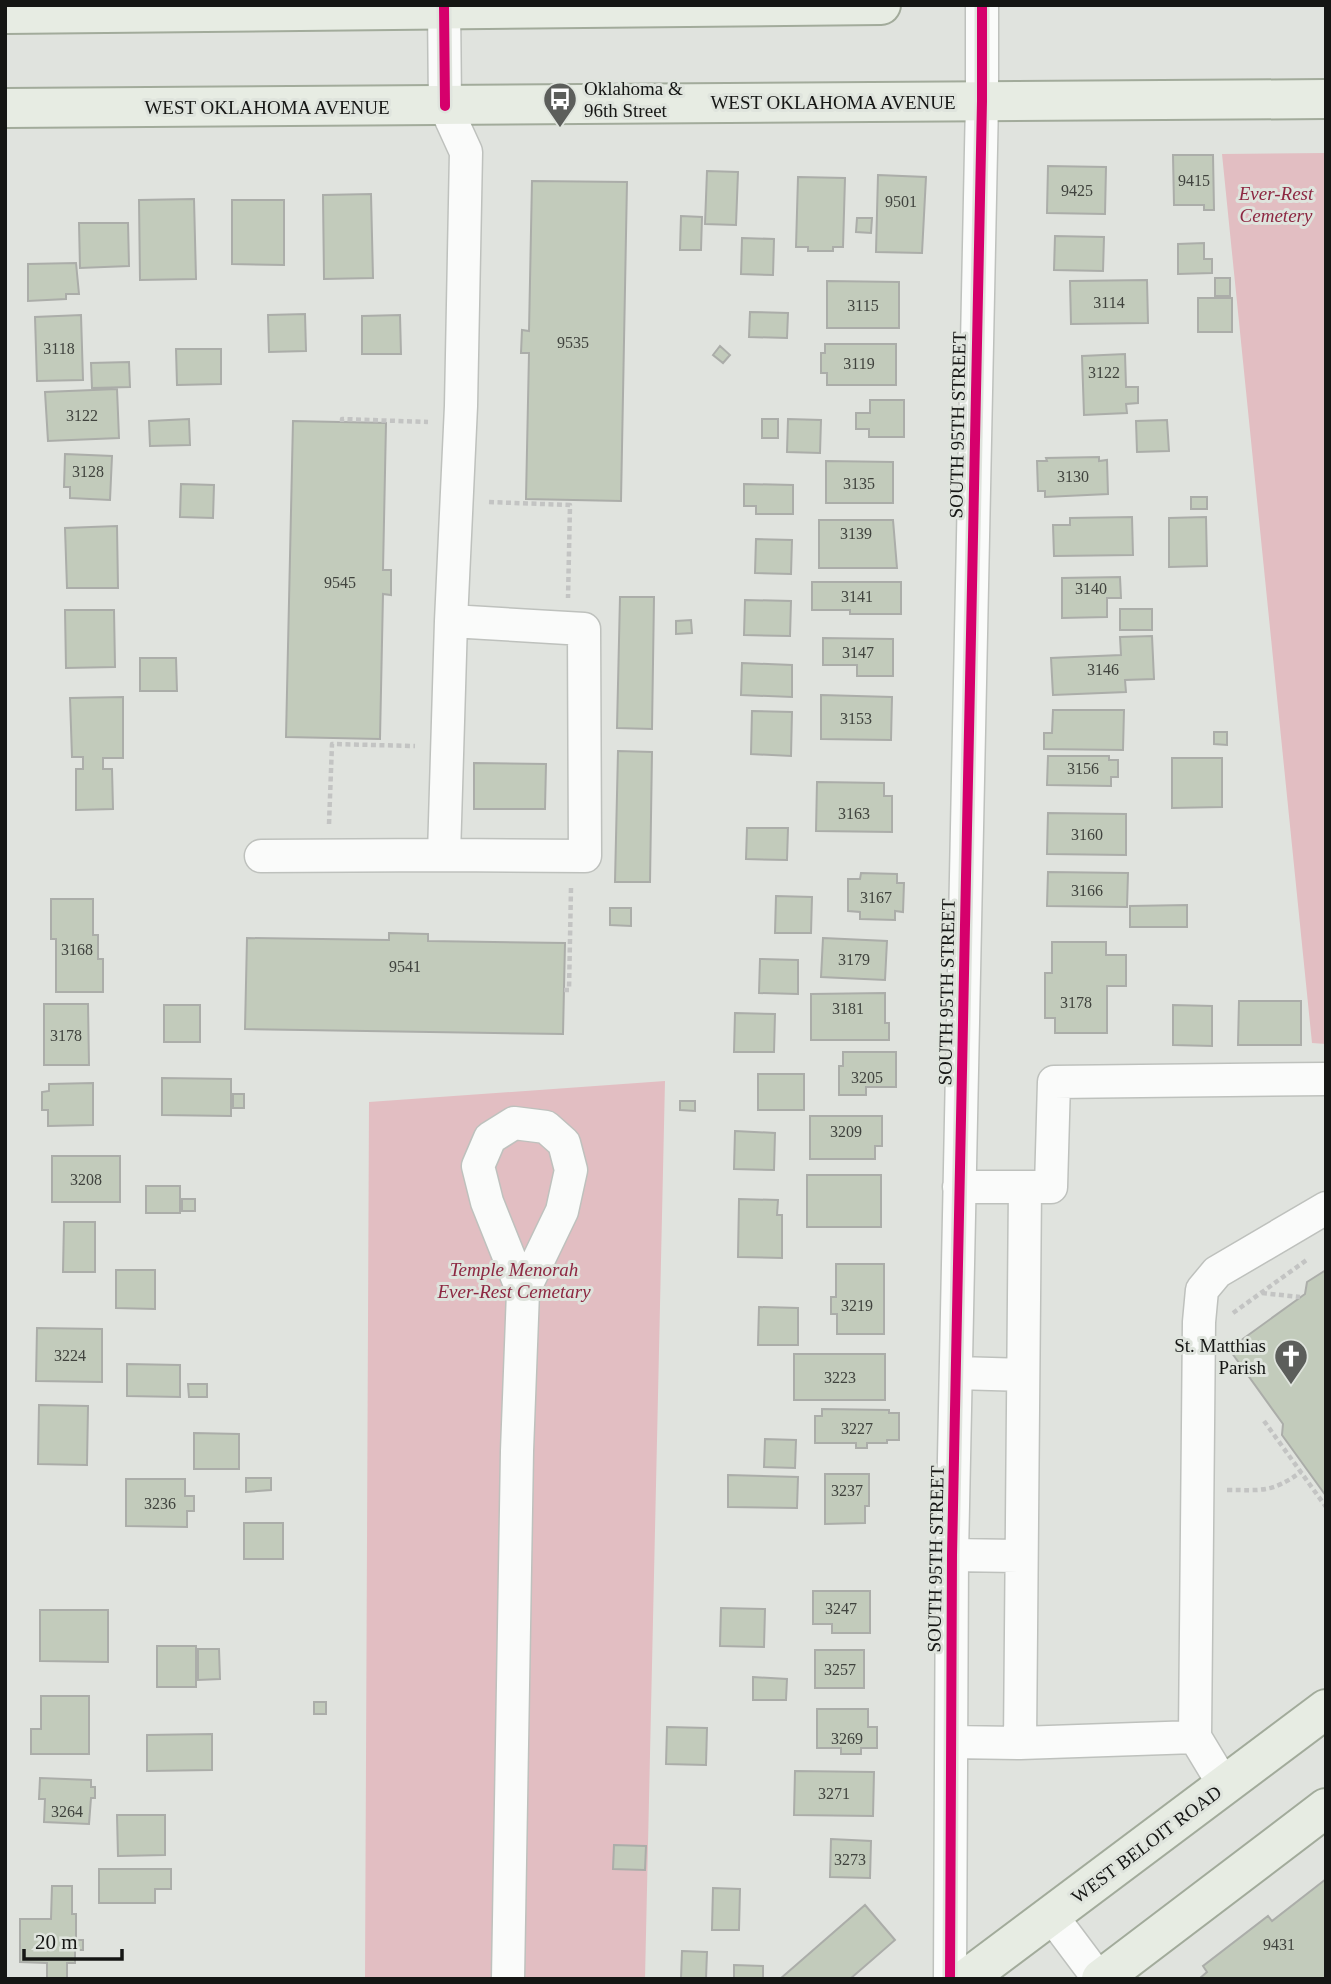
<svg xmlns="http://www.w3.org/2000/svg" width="1331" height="1984" viewBox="0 0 1331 1984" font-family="Georgia,serif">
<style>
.green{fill:#e2bec2}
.building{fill:#c2cbbb;stroke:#abada9;stroke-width:2}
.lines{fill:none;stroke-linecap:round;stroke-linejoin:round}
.minor-casing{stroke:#bec1bd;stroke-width:35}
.major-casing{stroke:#a2ab9b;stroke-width:42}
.path{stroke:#c3c4c3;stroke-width:4.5;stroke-dasharray:5 3.5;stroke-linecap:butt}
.minor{stroke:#fafbfa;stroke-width:32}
.major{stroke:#e7ece3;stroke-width:38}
.cycleway-casing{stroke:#dfe4dd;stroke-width:15}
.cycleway{stroke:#d6006c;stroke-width:10}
.labels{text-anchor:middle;stroke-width:6;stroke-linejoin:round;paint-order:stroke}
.number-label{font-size:16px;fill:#40433e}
.poi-label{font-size:19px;fill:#151614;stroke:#dfe4dd;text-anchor:start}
.street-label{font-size:19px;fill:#151614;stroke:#dfe4dd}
.park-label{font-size:19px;font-style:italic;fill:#8d2842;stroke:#dfe4dd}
</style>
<rect width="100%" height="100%" fill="#e0e3de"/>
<!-- green -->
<path class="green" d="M1326,153V1044L1312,1043L1222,154Z
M665,1081L645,1979H365L369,1102Z"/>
<!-- building -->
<path class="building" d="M1173,155H1213L1214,210H1204V205H1174Z
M1048,166L1106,167L1105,214L1047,213Z
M707,171L738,172L736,225L705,224Z
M878,175L926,177L922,253L876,252Z
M798,177L845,178L843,247H833V251H808V247H796Z
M532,181L627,182L621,501L526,499L529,353H521L522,330L529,331Z
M371,194L373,278L324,279L323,195Z
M194,199L196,279L140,280L139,200Z
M232,200H284V265L232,264Z
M681,216L702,217L701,250H680Z
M857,218H872L871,233L856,232Z
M79,223H128L129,266L80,268Z
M1055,236L1104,237L1103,271L1054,270Z
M742,238L774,239L773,275L741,274Z
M1204,243V259H1212V273L1178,274V244Z
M76,263L79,294H66V299L28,301V264Z
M1215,278H1230V296H1215Z
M1147,280L1148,323L1071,324L1070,281Z
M827,281L899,282V328H827Z
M1198,298H1232V332H1198Z
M750,312L788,313L787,338L749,337Z
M305,314L306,351L269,352L268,315Z
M81,315L83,380L37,381L35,317Z
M400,315L401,354H362V316Z
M825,344H896V385H827V373H821V353H825Z
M720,346L730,355L723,363L713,355Z
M176,349H221V384L177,385Z
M1125,354L1126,387H1138V403L1126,404L1127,413L1084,415L1082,356Z
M129,362L130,387L92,388L91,363Z
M117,389L119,438L48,441L45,392Z
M870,400H904V437H869V429H856V413H870Z
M189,419L190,445L150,446L149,421Z
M762,419H778V438H762Z
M788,419L821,420L820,453L787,452Z
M1167,420L1169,451L1137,452L1136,421Z
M293,421L386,423L383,570H391V595L383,594L380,739L286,737Z
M65,454L112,456L110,500L70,498V487H64Z
M1099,457V461L1107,460L1108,494L1045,497V491H1038L1037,461H1047L1046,458Z
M826,461L893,462V503H826Z
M181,484L214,485L213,518L180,517Z
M744,484L793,485V514H756V506H744Z
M1191,497H1207V509H1191Z
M1132,517L1133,555L1054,556L1053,525H1070V518Z
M1206,517L1207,566L1169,567V518Z
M819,520H893L897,568H819Z
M117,526L118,588H67L65,528Z
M756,539L792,540L791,574L755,573Z
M1120,577L1121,598H1107V617L1062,618V578Z
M812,582H901V614H850V610H812Z
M620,597H654L652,729L617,728Z
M745,600L791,601L790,636L744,635Z
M1120,609H1152V630H1120Z
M65,610H114L115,667L66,668Z
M691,620L692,633L676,634V621Z
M1152,636L1154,679L1125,680L1126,692L1053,695L1051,658L1121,655L1120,637Z
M823,638L893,639V676H857V665H823Z
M140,658H176L177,691H140Z
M742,663L792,665V697L741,695Z
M821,695L892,697L891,740L821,739Z
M123,697V758H103V769H112L113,809L76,810V769H83V757H72L70,698Z
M1053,710H1124L1123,750L1044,749V733H1052Z
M752,711L792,712L791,756L751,754Z
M1214,732H1227V745L1214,744Z
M618,751L652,752L650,882H615Z
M1048,756H1109V760H1118V777H1111V786L1047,785Z
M1172,758H1222V807L1172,808Z
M474,763L546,764L545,809H474Z
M817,782L884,783V796H892V832L816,831Z
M1048,813L1126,814V855L1047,854Z
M747,828H788L787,860L746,859Z
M1048,872L1128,873L1127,907L1047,906Z
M861,873L897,874V883H904L903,912L895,911V920L860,919V912L848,911V879H860Z
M776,896L812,897L811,933H775Z
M51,899H93V935H98V959H103V992H56V939H51Z
M1187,905V927H1130V906Z
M610,908H631V926L610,925Z
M389,933L428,934V941L565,943L563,1034L245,1029L247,938L389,940Z
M823,938L887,941L885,980L821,977Z
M1052,942H1106V955H1126V986H1107V1033H1055V1018H1045V973H1052Z
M760,959L798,960V994L759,993Z
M885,993V1023H889V1040H811V994Z
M1239,1001H1301V1045H1238Z
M44,1004H88L89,1065H44Z
M164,1005H200V1042H164Z
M1173,1005L1212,1006V1046L1173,1045Z
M735,1013L775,1014L774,1052H734Z
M843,1052H896V1087H866V1095H839V1066H843Z
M758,1074H804V1110H758Z
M162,1078L231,1079V1116L162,1115Z
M93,1083V1125L48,1126V1110H42V1092L49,1091V1084Z
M233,1094H244V1108H233Z
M680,1101H695V1111L680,1110Z
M810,1116H882V1146H875V1159H810Z
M735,1131L775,1133L774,1170L734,1169Z
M52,1156H120V1202H52Z
M807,1175H881V1227H807Z
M146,1186H180V1213H146Z
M182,1199H195V1211H182Z
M739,1199L778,1200L777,1215H782V1258L738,1257Z
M64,1222H95V1272H63Z
M836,1264H884V1334H837V1314H831V1297H836Z
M116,1270H155V1309L116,1308Z
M1326,1270V1496L1282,1435L1283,1424L1229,1349L1305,1294L1307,1282Z
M759,1307L798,1308V1345H758Z
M37,1328L102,1329V1382L36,1381Z
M794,1354H885V1400H794Z
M127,1364L180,1365V1397L127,1396Z
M188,1384H207V1397H189Z
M39,1405L88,1406L87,1465L38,1464Z
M822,1409L889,1410V1413H899V1440H887V1443H867V1448H856V1443H815V1416H822Z
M194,1433L239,1434V1469H194Z
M765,1439L796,1440L795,1468L764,1467Z
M825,1474H869V1506H865V1523L825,1524Z
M728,1475L798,1477L797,1508L728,1507Z
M246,1478H271V1490L246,1492Z
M126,1479H185V1496H194V1511H187V1527L126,1526Z
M244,1523H283V1559H244Z
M813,1591H870V1633H832V1624H813Z
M721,1608L765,1609L764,1647L720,1646Z
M40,1610H108V1662L40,1661Z
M157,1646H196V1687H157Z
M198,1649H219L220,1679L198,1680Z
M815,1650H864V1688H815Z
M753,1677L787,1679L786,1700H753Z
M41,1696H89V1754H31V1729H41Z
M314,1702H326V1714H314Z
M817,1709H868V1727H877V1748H861V1754H841V1748H817Z
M667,1727L707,1728L706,1765L666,1764Z
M212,1734V1770L147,1771V1735Z
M795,1771L874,1772L873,1816L794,1815Z
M40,1778L91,1780V1787H95V1798H91L89,1824L44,1822L45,1799H39Z
M117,1815H165V1855L118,1856Z
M831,1839L871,1841L870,1878L830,1877Z
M614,1845L646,1846L645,1870L613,1869Z
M99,1869H171V1889H155V1903H99Z
M1326,1879V1979H1199L1207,1972L1203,1966L1268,1916L1272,1921Z
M52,1886H72V1914H76V1940H83V1950H75V1963H67V1979H47V1963L20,1962V1919H51Z
M713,1888L740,1889L739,1930H712Z
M865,1905L895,1940L850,1979H780Z
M682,1951L707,1952L706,1979H681Z
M734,1965L763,1966V1979H734Z"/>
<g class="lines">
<!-- minor casing -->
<g class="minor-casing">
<path id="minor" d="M444,855L585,856L584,629L451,621
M261,856L444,855L451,621L461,406L466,152L445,106L444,5
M959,1187H1051L1054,1082L1326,1079
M956,1373L1023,1375
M952,1555L1021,1556
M952,1742L1020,1743L1195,1737
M1020,1743L1025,1187
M1224,1785L1195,1737L1199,1322L1202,1290L1217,1272L1326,1208
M1051,1915L1099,1979
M508,1979L517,1451L523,1292L487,1202L478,1166L490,1138L514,1123L546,1127L564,1143L571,1170L562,1211L523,1292
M950,1979L952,1555L982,101V5"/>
</g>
<!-- major casing -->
<g class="major-casing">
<path id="major" d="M5,14L881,5
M5,108L1326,99
M966,1979L1326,1709
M1101,1979L1326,1808"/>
</g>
<!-- path -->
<path class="path" d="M342,422V419L428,422
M489,502L570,505L568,598
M329,824L332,744L415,746
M564,990H569L571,888
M1262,1293L1300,1297
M1233,1313L1308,1259
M1264,1421L1326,1507
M1227,1490C1263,1490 1271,1493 1301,1472"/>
<!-- minor -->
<use href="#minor" class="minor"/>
<!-- major -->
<use href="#major" class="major"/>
<!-- cycleway casing -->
<g class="cycleway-casing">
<path id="cycleway" d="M444,5L445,106
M950,1979L952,1555L982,101V5"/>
</g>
<!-- cycleway -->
<use href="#cycleway" class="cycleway"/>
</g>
<!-- icons -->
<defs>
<g id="bus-pin" transform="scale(1.75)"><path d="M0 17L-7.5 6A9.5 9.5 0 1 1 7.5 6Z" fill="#5c5e5b" stroke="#dfe4dd"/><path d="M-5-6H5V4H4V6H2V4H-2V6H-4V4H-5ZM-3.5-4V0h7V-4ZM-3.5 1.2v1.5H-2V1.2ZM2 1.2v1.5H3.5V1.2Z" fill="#fff"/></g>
<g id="church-pin" transform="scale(1.75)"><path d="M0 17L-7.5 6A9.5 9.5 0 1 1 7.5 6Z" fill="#5c5e5b" stroke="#dfe4dd"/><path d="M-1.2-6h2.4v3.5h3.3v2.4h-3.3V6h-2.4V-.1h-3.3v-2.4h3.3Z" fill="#fff"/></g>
</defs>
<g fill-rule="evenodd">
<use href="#bus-pin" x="560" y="99"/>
<use href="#church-pin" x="1291" y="1356"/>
</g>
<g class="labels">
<!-- number labels -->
<g class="number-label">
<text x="1194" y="186">9415</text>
<text x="1077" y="196">9425</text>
<text x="901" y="207">9501</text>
<text x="1109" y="308">3114</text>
<text x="863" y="311">3115</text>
<text x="573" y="348">9535</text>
<text x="59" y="354">3118</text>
<text x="859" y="369">3119</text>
<text x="1104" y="378">3122</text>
<text x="82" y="421">3122</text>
<text x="88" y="477">3128</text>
<text x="1073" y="482">3130</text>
<text x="859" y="489">3135</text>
<text x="856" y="539">3139</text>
<text x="340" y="588">9545</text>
<text x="1091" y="594">3140</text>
<text x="857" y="602">3141</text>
<text x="858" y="658">3147</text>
<text x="1103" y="675">3146</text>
<text x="856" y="724">3153</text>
<text x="1083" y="774">3156</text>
<text x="854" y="819">3163</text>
<text x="1087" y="840">3160</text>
<text x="1087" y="896">3166</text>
<text x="876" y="903">3167</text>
<text x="77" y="955">3168</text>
<text x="854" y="965">3179</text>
<text x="405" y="972">9541</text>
<text x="1076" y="1008">3178</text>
<text x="848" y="1014">3181</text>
<text x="66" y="1041">3178</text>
<text x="867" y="1083">3205</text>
<text x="846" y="1137">3209</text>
<text x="86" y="1185">3208</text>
<text x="857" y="1311">3219</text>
<text x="70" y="1361">3224</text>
<text x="840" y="1383">3223</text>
<text x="857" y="1434">3227</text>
<text x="847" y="1496">3237</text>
<text x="160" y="1509">3236</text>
<text x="841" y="1614">3247</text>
<text x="840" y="1675">3257</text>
<text x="847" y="1744">3269</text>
<text x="834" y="1799">3271</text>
<text x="67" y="1817">3264</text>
<text x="850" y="1865">3273</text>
<text x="1279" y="1950">9431</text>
</g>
<!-- poi labels -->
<g class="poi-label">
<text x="584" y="95">Oklahoma &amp;<tspan x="584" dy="22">96th Street</tspan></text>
<text x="1266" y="1352" text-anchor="end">St. Matthias<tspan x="1266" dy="22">Parish</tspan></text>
</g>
<!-- street labels -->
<g class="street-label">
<text x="833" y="109">WEST OKLAHOMA AVENUE</text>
<text x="267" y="114">WEST OKLAHOMA AVENUE</text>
<text transform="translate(957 425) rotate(-89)" y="7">SOUTH 95TH STREET</text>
<text transform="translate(946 992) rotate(-89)" y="7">SOUTH 95TH STREET</text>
<text transform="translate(935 1559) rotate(-89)" y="7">SOUTH 95TH STREET</text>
<text transform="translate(1146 1844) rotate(-37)" y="7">WEST BELOIT ROAD</text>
</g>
<!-- park labels -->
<g class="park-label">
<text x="1276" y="200">Ever-Rest<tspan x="1276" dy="22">Cemetery</tspan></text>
<text x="514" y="1276">Temple Menorah<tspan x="514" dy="22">Ever-Rest Cemetary</tspan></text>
</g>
</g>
<!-- border -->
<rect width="1331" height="1984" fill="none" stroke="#151614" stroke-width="14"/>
<!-- scale -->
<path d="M24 1949v10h98v-10" fill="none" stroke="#151614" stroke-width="3.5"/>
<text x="35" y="1949" font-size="21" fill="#151614" stroke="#dfe4dd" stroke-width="5" paint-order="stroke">20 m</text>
</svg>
